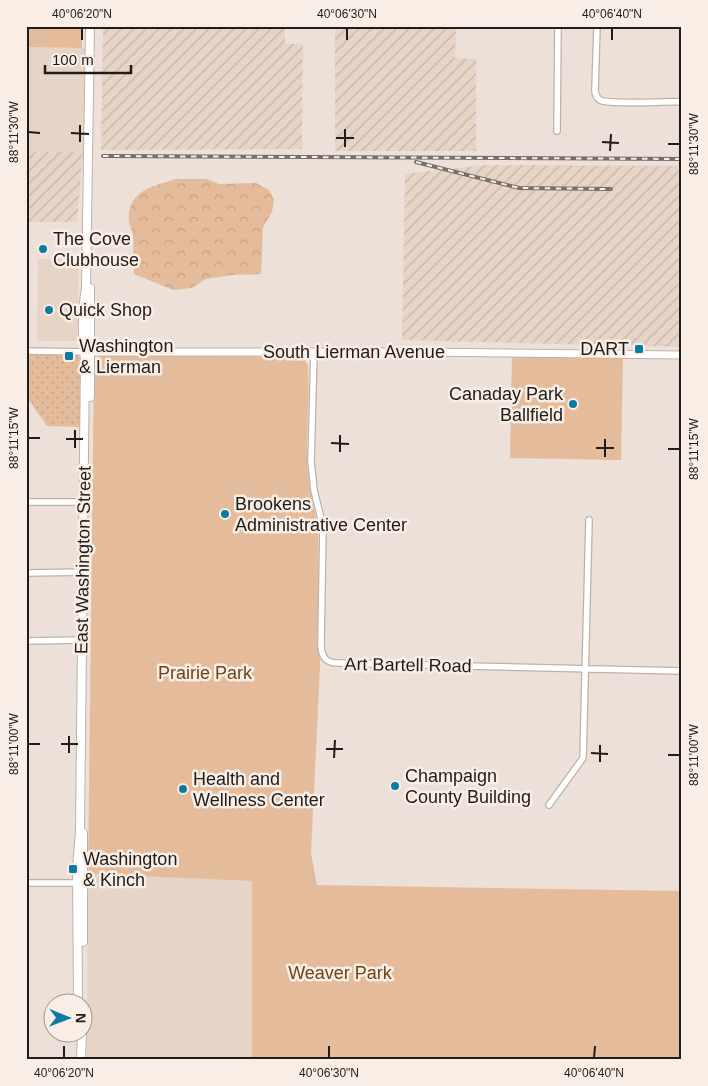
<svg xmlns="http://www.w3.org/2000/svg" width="708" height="1086" viewBox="0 0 708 1086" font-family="Arial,sans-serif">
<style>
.built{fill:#e6d4c6}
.industrial{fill:url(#industrial-furrows)}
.green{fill:#e5bc9b}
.forest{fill:url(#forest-crowns)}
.garden{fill:url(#garden-dots)}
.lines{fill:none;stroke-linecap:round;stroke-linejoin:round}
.minor-casing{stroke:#bdb2aa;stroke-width:8}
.tertiary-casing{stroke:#bdb2aa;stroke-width:9}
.secondary-casing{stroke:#bdb2aa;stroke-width:10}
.minor{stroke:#fff;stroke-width:5.5}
.tertiary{stroke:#fff;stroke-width:7}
.secondary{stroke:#fff;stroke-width:8}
.rail-casing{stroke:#756e69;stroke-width:4}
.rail{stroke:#f9eee5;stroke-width:2;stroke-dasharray:5.5;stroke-linecap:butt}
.ticks{fill:none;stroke:#201c19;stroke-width:2}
.poi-dot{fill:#0c7ba4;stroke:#f9eee5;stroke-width:2}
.labels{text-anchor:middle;stroke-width:5;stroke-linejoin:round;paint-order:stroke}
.poi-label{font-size:18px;fill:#201c19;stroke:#f9eee5;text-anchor:start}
.street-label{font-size:18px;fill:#201c19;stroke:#f9eee5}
.park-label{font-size:18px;fill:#6e431a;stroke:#f9eee5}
.neatline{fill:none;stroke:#201c19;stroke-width:2}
.ticks-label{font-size:12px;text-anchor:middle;fill:#201c19}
</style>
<defs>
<pattern id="industrial-furrows" width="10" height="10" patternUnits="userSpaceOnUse" patternTransform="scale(1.25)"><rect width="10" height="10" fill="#e6d4c6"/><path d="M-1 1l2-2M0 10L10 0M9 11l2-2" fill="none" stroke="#c5b5aa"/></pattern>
<pattern id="forest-crowns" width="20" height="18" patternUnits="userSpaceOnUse" patternTransform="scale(1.25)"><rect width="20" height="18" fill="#e5bc9b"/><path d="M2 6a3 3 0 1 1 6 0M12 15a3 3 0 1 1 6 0" fill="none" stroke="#c4a185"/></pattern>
<pattern id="garden-dots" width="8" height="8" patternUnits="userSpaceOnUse" patternTransform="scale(1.25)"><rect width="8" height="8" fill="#e5bc9b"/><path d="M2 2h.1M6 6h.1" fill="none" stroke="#c4a185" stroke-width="1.8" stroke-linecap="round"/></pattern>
</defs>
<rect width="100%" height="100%" fill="#ece0d8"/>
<!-- built -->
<path class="built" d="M26,47L85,48L83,152H26L28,93L26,92Z
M38,259H73L79,260L77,341H37Z
M88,874L252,881V1060H87Z"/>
<!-- industrial -->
<path class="industrial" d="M103,26H285V44H303L302,149L101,150Z
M335,26H456L455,58L476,59V151H335Z
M26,152H83L77,222H26Z
M484,165L682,166V347L402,340L405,174Z"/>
<!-- green -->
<path class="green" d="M26,26H82V48L26,47Z
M101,355L299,357L304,359L308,366C310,402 305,438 308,474C310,494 316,512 318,531L320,666L311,854L317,885L682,891V1060H252V881L88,874L94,364Z
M512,356L623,357L621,460L510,458Z"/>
<!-- forest -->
<path class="forest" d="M176,179H207L219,184L256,183L269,190L274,200L272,212L263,227L261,274L232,275L206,279L192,288L173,290L134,274C133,260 134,247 133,234C132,230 130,226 129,222C126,191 153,186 176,179Z"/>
<!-- garden -->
<path class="garden" d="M26,355H77L81,359V427L47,426L26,396Z"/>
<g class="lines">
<!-- minor casing -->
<g class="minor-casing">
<path id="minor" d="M597,26L595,90C595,94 596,97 600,100C609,105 667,101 682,102
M557,131L558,26
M26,351L87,352
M314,352L311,462L314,490L323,527L321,643C321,655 324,663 338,663L682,671
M26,502H87
M26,573L87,572
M26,641L86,640
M549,805L583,758L589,520
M26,883H81"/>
</g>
<!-- tertiary casing -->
<g class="tertiary-casing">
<path id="tertiary" d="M90,352H418L682,355"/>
</g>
<!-- secondary casing -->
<g class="secondary-casing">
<path id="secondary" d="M90,288V397
M83,942V833
M78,1004L77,869L80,830L85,359C82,339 82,308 86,289L90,26
M81,1060L82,1034"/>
</g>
<!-- minor -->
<use href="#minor" class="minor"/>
<!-- tertiary -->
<use href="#tertiary" class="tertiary"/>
<!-- secondary -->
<use href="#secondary" class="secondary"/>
<!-- rail casing -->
<g class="rail-casing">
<path id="rail" d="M103,156L682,159
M416,162L519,188L611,189"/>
</g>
<!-- rail -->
<use href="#rail" class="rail"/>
</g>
<!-- ticks -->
<path class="ticks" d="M82,40V28M347,40V28M612,40V28M28,132L40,133M71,133L89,134M336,138H354M80,142V125M602,142L619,143M668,144H680M345,147V129M610,151L611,134M28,438H40M66,439H83M331,443L349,444M75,448V430M596,448H614M668,449H680M340,452V435M605,457V439M28,744H40M61,744H78M326,749H343M69,753V736M591,753L608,754M668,755H680M334,758L335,740M600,762V745M64,1058V1046M329,1058V1046M594,1058L595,1046"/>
<!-- markers -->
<g class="poi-dot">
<circle cx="43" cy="249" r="5"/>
<circle cx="49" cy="310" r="5"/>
<rect x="634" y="344" width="10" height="10" rx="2.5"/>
<rect x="64" y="351" width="10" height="10" rx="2.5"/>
<circle cx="573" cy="404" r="5"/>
<circle cx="225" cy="514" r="5"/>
<circle cx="395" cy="786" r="5"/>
<circle cx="183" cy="789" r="5"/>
<rect x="68" y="864" width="10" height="10" rx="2.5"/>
</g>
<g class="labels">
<!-- poi labels -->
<g class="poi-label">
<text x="53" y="245">The Cove<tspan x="53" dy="21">Clubhouse</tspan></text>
<text x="59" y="316">Quick Shop</text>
<text x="79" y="352">Washington<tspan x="79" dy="21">&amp; Lierman</tspan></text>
<text x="629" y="355" text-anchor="end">DART</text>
<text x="563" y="400" text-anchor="end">Canaday Park<tspan x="563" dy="21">Ballfield</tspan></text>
<text x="235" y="510">Brookens<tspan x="235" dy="21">Administrative Center</tspan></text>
<text x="405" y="782">Champaign<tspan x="405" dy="21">County Building</tspan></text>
<text x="193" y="785">Health and<tspan x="193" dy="21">Wellness Center</tspan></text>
<text x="83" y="865">Washington<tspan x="83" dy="21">&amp; Kinch</tspan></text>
</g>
<!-- street labels -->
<g class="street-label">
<text x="354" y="358">South Lierman Avenue</text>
<text transform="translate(83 560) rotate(-89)" y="6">East Washington Street</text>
<text transform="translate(408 665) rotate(1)" y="6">Art Bartell Road</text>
</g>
<!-- park labels -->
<g class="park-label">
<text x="205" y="679">Prairie Park</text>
<text x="340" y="979">Weaver Park</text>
</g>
</g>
<!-- border -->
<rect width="708" height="1086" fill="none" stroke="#f9eee5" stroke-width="55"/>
<!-- north arrow -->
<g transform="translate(68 1018) rotate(91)"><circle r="24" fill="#f9eee5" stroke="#a29a93"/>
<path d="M0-4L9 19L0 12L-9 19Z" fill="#0c7ba4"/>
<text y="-8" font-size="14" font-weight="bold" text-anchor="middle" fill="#201c19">N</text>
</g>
<!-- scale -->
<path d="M45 65v8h86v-8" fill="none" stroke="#201c19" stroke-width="2.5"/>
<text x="52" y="65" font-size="15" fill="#201c19" stroke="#f9eee5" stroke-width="4" paint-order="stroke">100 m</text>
<rect x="28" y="28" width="652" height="1030" class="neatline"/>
<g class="ticks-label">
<text x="82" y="18">40°06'20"N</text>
<text x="347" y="18">40°06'30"N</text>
<text x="612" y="18">40°06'40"N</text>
<text transform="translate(14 132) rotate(-90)" y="4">88°11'30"W</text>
<text transform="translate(694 144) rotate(-90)" y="4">88°11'30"W</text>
<text transform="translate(14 438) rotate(-90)" y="4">88°11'15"W</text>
<text transform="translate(694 449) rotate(-90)" y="4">88°11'15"W</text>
<text transform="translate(14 744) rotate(-90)" y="4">88°11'00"W</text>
<text transform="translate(694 755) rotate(-90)" y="4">88°11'00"W</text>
<text x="64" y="1077">40°06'20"N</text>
<text x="329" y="1077">40°06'30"N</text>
<text x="594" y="1077">40°06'40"N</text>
</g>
</svg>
